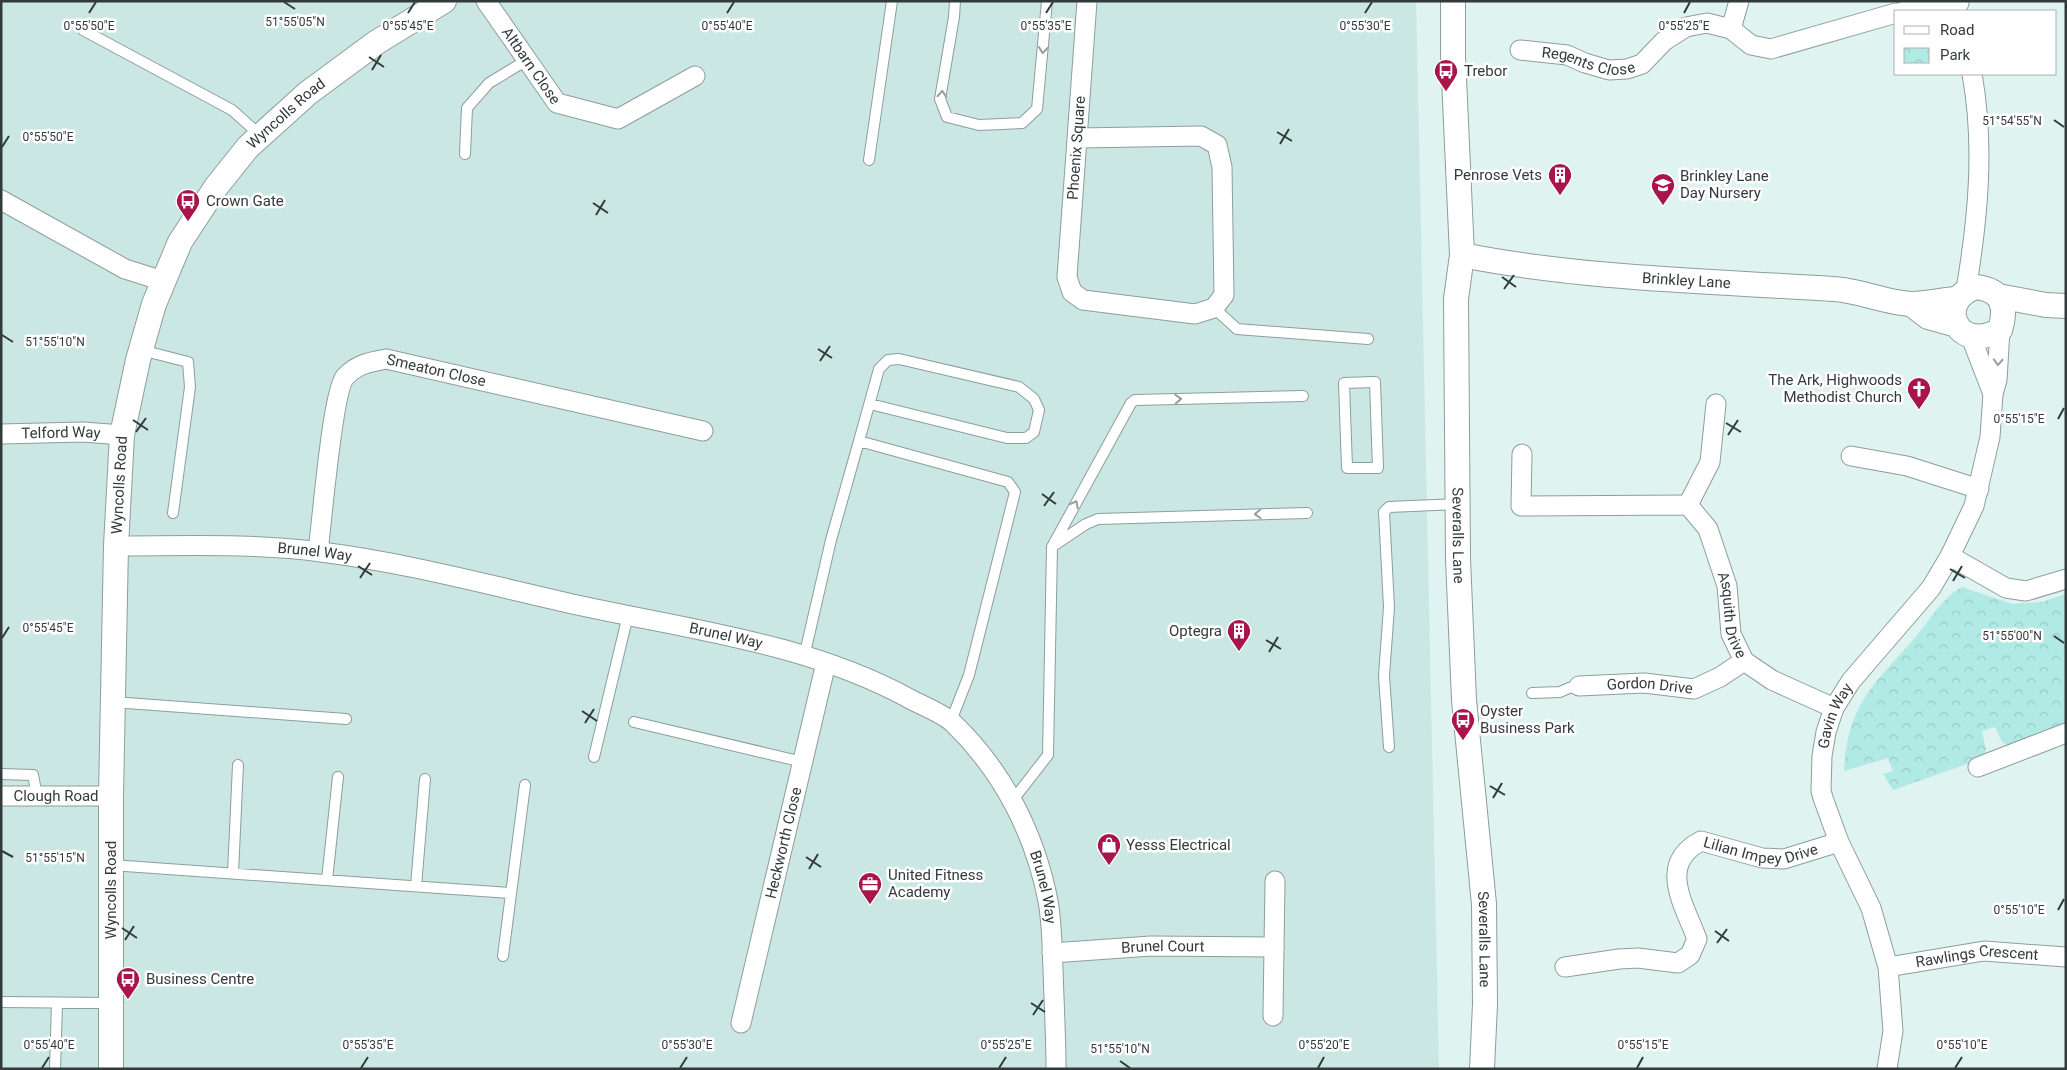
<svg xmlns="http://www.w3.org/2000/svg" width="2067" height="1070" viewBox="0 0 2067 1070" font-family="Roboto,sans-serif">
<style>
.built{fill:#cbe7e4}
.park{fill:url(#park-crowns)}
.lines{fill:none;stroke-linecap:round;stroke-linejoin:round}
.service-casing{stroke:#8c9e9c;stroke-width:12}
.minor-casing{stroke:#8c9e9c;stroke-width:21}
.tertiary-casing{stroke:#8c9e9c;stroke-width:26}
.service{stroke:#fff;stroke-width:10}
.minor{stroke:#fff;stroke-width:19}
.tertiary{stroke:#fff;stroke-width:24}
.oneway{stroke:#999d9c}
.ticks{fill:none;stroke:#333b3a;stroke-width:2}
.labels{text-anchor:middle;stroke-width:5;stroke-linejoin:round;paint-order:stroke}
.street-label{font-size:15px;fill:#333b3a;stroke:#fff}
.poi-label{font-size:15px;fill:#333b3a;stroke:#fff;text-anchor:start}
.ticks-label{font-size:12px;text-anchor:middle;fill:#333b3a;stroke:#fff;stroke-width:5;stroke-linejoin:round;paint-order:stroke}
</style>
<defs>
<pattern id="park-crowns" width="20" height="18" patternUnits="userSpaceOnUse" patternTransform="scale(1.25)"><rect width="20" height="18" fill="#b1eae5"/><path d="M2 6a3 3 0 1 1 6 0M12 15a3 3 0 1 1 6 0" fill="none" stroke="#99cac5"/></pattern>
</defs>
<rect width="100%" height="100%" fill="#dff3f1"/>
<!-- built -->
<path class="built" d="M1,1H1416L1439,1069H1Z"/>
<!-- park -->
<path class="park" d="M1962,587L2013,604L2042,602L2066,594V724L2011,748L2002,742L1995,727L1982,731L1986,750L1984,758L1893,790L1883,774L1893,771L1888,758L1844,771C1847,702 1877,682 1918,634C1932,617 1943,597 1962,587Z"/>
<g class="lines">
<!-- service casing -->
<g class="service-casing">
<path id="service" d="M955,1L954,17L940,99L947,117L979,125L1022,123L1037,109L1047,1
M83,30L232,110L260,135
M465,154L467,108L489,83L527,60
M869,160L892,1
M1214,308L1237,329L1368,339
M141,350L188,362L190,387L173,513
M1375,382L1378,468H1347L1344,383Z
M859,441L879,369L888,360L899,359L1019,387L1034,399L1039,410L1034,432L1026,438H1007L870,404
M1053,546L1086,524L1098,519L1307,513
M804,657L831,540L859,441L1008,482L1015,492L969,675L951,721
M1532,693L1560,692L1569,688L1579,686
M113,702L346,719
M634,722L803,762
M1389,747L1384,676L1389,607L1384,512L1389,507L1458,504
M594,757L628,615
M1,774L33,775L37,796
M1013,800L1048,755L1052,547L1131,403L1135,400L1303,396
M111,865L510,893
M233,873L238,765
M327,880L338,777
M416,886L425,779
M503,956L525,785
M1,1002L110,1003
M55,1069L57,1003"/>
</g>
<!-- minor casing -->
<g class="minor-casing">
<g id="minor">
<path id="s1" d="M486,1L557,103L618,119L695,76"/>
<path d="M1904,11L1959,3"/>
<path d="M1731,29L1739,1"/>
<path id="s2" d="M1520,50L1567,55L1585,63L1609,70L1627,69L1642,64L1664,41L1686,27L1707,23L1731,29L1751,45L1771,49L1896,13"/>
<path id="s3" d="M1077,138L1201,136L1217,145L1222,167L1224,295L1214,308L1195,314L1083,300L1072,292L1067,277L1087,1"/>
<path d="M1,200L125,269L163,281"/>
<path d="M1966,290C1978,218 1985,146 1972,74"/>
<path d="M1971,337L1993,394"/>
<path id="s4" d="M1,434L83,432L122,435"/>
<path id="s5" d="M1522,454L1521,506L1688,505L1708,529L1727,586L1731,634L1744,661L1772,680L1834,708"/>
<path d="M1851,456L1907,466L1979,489"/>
<path d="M1688,505L1710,462L1716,404"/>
<path id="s6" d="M116,546C182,546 255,543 321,552C409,563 496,587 582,606C692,630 810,644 910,699C923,706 942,713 953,723C1003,771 1035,834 1048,901C1052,923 1052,947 1053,969C1054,1003 1056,1036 1056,1069"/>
<path id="s7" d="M318,551C322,523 332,393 345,377C357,364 370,362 386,359L703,431"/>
<path d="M1950,556L2006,588L2026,591L2066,579"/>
<path id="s8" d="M1579,686L1644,683L1694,689L1720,677L1744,661"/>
<path d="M1978,767L2066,733"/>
<path id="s9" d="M1,796H111"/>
<path id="s10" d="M1052,953L1151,946L1274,947L1275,881"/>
<path id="s11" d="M1565,967L1619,959L1638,958L1678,963L1690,955L1697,939C1684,904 1657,864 1701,841L1762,858L1784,859L1839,842"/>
<path id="s12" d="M1888,967L1984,951L2066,957"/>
<path d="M1273,1016L1274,947"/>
<path id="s13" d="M741,1023L826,663"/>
<path id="s14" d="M1887,1069L1893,1031L1888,967L1871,908L1839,842L1823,798L1821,791L1822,756L1826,732L1834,708L1851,681L1931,588L1950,556L1974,506L1990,437L1993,394L1997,380L2000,330"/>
</g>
</g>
<!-- tertiary casing -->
<g class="tertiary-casing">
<g id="tertiary">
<path id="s15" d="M1453,1V56L1462,255L1456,299L1458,559L1464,700L1484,904L1485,1004L1482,1069"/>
<path id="s16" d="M1462,255C1584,279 1709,281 1833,289C1859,290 1885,303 1912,304C1926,304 1942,300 1957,299"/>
<path d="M1976,287C2003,290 2007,307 2000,330C1955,355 1935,300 1976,287Z"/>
<path d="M1998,296L2046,305L2066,306"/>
<path d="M1911,304L1928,317L1957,325"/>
<path id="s17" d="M111,1069V796L116,546L122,435L138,360L154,304L180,242L216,187L248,147L308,93L377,42L444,1"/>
</g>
</g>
<!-- service -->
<use href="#service" class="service"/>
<!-- minor -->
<use href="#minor" class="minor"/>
<!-- tertiary -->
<use href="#tertiary" class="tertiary"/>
</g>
<!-- one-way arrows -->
<defs><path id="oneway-chevron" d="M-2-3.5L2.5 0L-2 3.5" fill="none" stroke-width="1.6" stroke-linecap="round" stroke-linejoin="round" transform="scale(1.25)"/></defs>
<g class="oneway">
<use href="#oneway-chevron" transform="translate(1043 50) rotate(96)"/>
<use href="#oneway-chevron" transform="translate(942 94) rotate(-87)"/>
<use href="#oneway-chevron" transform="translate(1998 362) rotate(93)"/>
<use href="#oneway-chevron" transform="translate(1178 399) rotate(-2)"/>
<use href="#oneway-chevron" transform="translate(1075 504) rotate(-62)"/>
<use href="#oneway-chevron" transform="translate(1258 514) rotate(178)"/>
</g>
<!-- ticks -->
<path class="ticks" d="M284,2L295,9M89,13L96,2M408,13L415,2M727,13L734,2M1046,13L1053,2M1365,13L1372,2M1684,13L1690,2M369,57L384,67M372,70L381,55M2054,120L2064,127M1277,132L1292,141M1280,144L1289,129M2,147L9,136M593,203L608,213M596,215L605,200M1502,277L1516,287M1504,289L1514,275M2,335L13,342M818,349L832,358M820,361L830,346M2058,419L2064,408M133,420L148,430M1726,423L1741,432M136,432L146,418M1728,435L1738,420M1042,494L1056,504M1044,506L1054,492M358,566L372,575M1950,569L1965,578M360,578L370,563M1953,581L1962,566M2054,636L2064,643M2,638L9,627M1266,640L1281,649M1269,652L1278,637M582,711L597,721M585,723L594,709M1490,786L1505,795M1493,798L1502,783M2,851L13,857M806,857L821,867M809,869L818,854M2058,910L2064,899M122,928L137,938M1715,931L1729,941M125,940L134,926M1717,943L1727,929M1031,1003L1045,1012M1033,1015L1043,1000M1120,1061L1130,1068M42,1068L49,1057M361,1068L368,1057M680,1068L687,1057M999,1068L1006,1057M1318,1068L1324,1057M1637,1068L1643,1057M1955,1068L1962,1057"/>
<!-- icons -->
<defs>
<g id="bus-pin" transform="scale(1.25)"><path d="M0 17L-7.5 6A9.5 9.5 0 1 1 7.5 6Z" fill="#a91548" stroke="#fff"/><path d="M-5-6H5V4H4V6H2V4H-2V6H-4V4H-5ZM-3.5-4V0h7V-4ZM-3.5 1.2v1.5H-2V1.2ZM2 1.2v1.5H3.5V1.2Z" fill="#fff"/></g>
<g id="building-pin" transform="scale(1.25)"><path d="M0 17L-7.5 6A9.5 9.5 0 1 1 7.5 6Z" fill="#a91548" stroke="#fff"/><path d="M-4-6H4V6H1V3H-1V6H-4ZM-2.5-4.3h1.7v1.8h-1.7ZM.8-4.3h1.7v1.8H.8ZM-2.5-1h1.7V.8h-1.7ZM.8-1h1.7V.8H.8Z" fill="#fff"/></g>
<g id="school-pin" transform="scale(1.25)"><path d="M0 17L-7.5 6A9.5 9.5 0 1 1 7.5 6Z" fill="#a91548" stroke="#fff"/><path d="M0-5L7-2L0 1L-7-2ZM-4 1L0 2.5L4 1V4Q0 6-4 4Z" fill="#fff"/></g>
<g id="church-pin" transform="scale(1.25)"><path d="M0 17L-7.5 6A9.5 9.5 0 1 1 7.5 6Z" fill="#a91548" stroke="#fff"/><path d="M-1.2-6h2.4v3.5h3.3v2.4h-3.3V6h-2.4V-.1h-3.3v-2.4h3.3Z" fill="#fff"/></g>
<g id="shop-pin" transform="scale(1.25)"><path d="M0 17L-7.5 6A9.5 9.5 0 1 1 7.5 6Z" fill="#a91548" stroke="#fff"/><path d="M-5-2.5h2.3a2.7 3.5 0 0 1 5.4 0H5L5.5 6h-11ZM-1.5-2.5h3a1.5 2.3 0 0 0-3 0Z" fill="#fff"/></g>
<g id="office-pin" transform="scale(1.25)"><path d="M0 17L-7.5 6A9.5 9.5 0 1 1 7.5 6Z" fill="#a91548" stroke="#fff"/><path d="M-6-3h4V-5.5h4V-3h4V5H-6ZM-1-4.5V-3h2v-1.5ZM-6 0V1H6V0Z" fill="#fff"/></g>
</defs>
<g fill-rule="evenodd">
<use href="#bus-pin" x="1446" y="71"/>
<use href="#building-pin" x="1560" y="175"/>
<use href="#school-pin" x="1663" y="185"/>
<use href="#bus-pin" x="188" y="201"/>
<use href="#church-pin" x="1919" y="389"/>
<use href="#building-pin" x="1239" y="631"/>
<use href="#bus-pin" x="1463" y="720"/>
<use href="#shop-pin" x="1109" y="845"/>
<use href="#office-pin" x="870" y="884"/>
<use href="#bus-pin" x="128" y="979"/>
</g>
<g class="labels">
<!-- street labels -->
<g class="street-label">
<text dy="5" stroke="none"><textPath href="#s2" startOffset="70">Regents Close</textPath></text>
<text dy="5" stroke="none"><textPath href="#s1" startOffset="79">Altbarn Close</textPath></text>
<text dy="5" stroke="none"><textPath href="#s17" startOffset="1004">Wyncolls Road</textPath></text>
<text dy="5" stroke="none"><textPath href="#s3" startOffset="601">Phoenix Square</textPath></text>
<text dy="5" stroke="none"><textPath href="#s16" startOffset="226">Brinkley Lane</textPath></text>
<text dy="5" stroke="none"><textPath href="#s7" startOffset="274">Smeaton Close</textPath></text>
<text dy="5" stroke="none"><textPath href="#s4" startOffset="60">Telford Way</textPath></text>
<text dy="5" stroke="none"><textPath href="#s17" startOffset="584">Wyncolls Road</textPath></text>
<text dy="5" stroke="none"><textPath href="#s15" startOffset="535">Severalls Lane</textPath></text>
<text dy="5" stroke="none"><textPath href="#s6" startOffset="199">Brunel Way</textPath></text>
<text dy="5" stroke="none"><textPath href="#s5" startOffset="340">Asquith Drive</textPath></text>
<text dy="5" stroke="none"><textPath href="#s6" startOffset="619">Brunel Way</textPath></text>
<text dy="5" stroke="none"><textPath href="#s8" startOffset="71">Gordon Drive</textPath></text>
<text dy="5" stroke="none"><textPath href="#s14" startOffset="369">Gavin Way</textPath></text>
<text dy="5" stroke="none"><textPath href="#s9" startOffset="55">Clough Road</textPath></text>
<text dy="5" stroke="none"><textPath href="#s13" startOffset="185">Heckworth Close</textPath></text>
<text dy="5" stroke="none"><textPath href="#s11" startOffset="319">Lilian Impey Drive</textPath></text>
<text dy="5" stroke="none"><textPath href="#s6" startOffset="1054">Brunel Way</textPath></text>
<text transform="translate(111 890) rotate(-90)" y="5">Wyncolls Road</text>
<text dy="5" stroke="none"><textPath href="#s15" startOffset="940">Severalls Lane</textPath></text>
<text dy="5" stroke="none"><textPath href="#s10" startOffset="111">Brunel Court</textPath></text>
<text dy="5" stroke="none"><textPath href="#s12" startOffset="90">Rawlings Crescent</textPath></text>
</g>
<!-- poi labels -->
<g class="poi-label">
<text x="1464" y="76">Trebor</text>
<text x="1542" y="180" text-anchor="end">Penrose Vets</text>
<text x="1680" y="181">Brinkley Lane<tspan x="1680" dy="17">Day Nursery</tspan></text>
<text x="206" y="206">Crown Gate</text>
<text x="1902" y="385" text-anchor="end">The Ark, Highwoods<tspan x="1902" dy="17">Methodist Church</tspan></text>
<text x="1222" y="636" text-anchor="end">Optegra</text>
<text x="1480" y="716">Oyster<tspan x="1480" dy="17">Business Park</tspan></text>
<text x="1126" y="850">Yesss Electrical</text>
<text x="888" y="880">United Fitness<tspan x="888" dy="17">Academy</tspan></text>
<text x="146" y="984">Business Centre</text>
</g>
</g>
<g class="ticks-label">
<text x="295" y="26">51°55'05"N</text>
<text x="1365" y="30">0°55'30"E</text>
<text x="89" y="30">0°55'50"E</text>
<text x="408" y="30">0°55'45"E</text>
<text x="727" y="30">0°55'40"E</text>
<text x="1046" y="30">0°55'35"E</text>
<text x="1684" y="30">0°55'25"E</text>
<text x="2012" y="125">51°54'55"N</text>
<text x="48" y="141">0°55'50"E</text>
<text x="55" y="346">51°55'10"N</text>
<text x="2019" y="423">0°55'15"E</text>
<text x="48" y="632">0°55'45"E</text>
<text x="2012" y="640">51°55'00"N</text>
<text x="55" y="862">51°55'15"N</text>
<text x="2019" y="914">0°55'10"E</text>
<text x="49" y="1049">0°55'40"E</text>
<text x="368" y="1049">0°55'35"E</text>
<text x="687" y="1049">0°55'30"E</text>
<text x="1006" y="1049">0°55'25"E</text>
<text x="1324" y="1049">0°55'20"E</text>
<text x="1643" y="1049">0°55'15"E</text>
<text x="1962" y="1049">0°55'10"E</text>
<text x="1120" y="1053">51°55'10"N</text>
</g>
<!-- border -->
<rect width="2067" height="1070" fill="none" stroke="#333b3a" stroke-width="5"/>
<!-- legend -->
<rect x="1894" y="10" width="162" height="65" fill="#ffffff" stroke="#adb1b0"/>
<rect x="1904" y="26" width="25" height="8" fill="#ffffff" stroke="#adb1b0"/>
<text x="1940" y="35" font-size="15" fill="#333b3a">Road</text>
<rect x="1904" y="48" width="25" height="15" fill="url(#park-crowns)" stroke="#adb1b0"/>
<text x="1940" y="60" font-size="15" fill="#333b3a">Park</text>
</svg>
